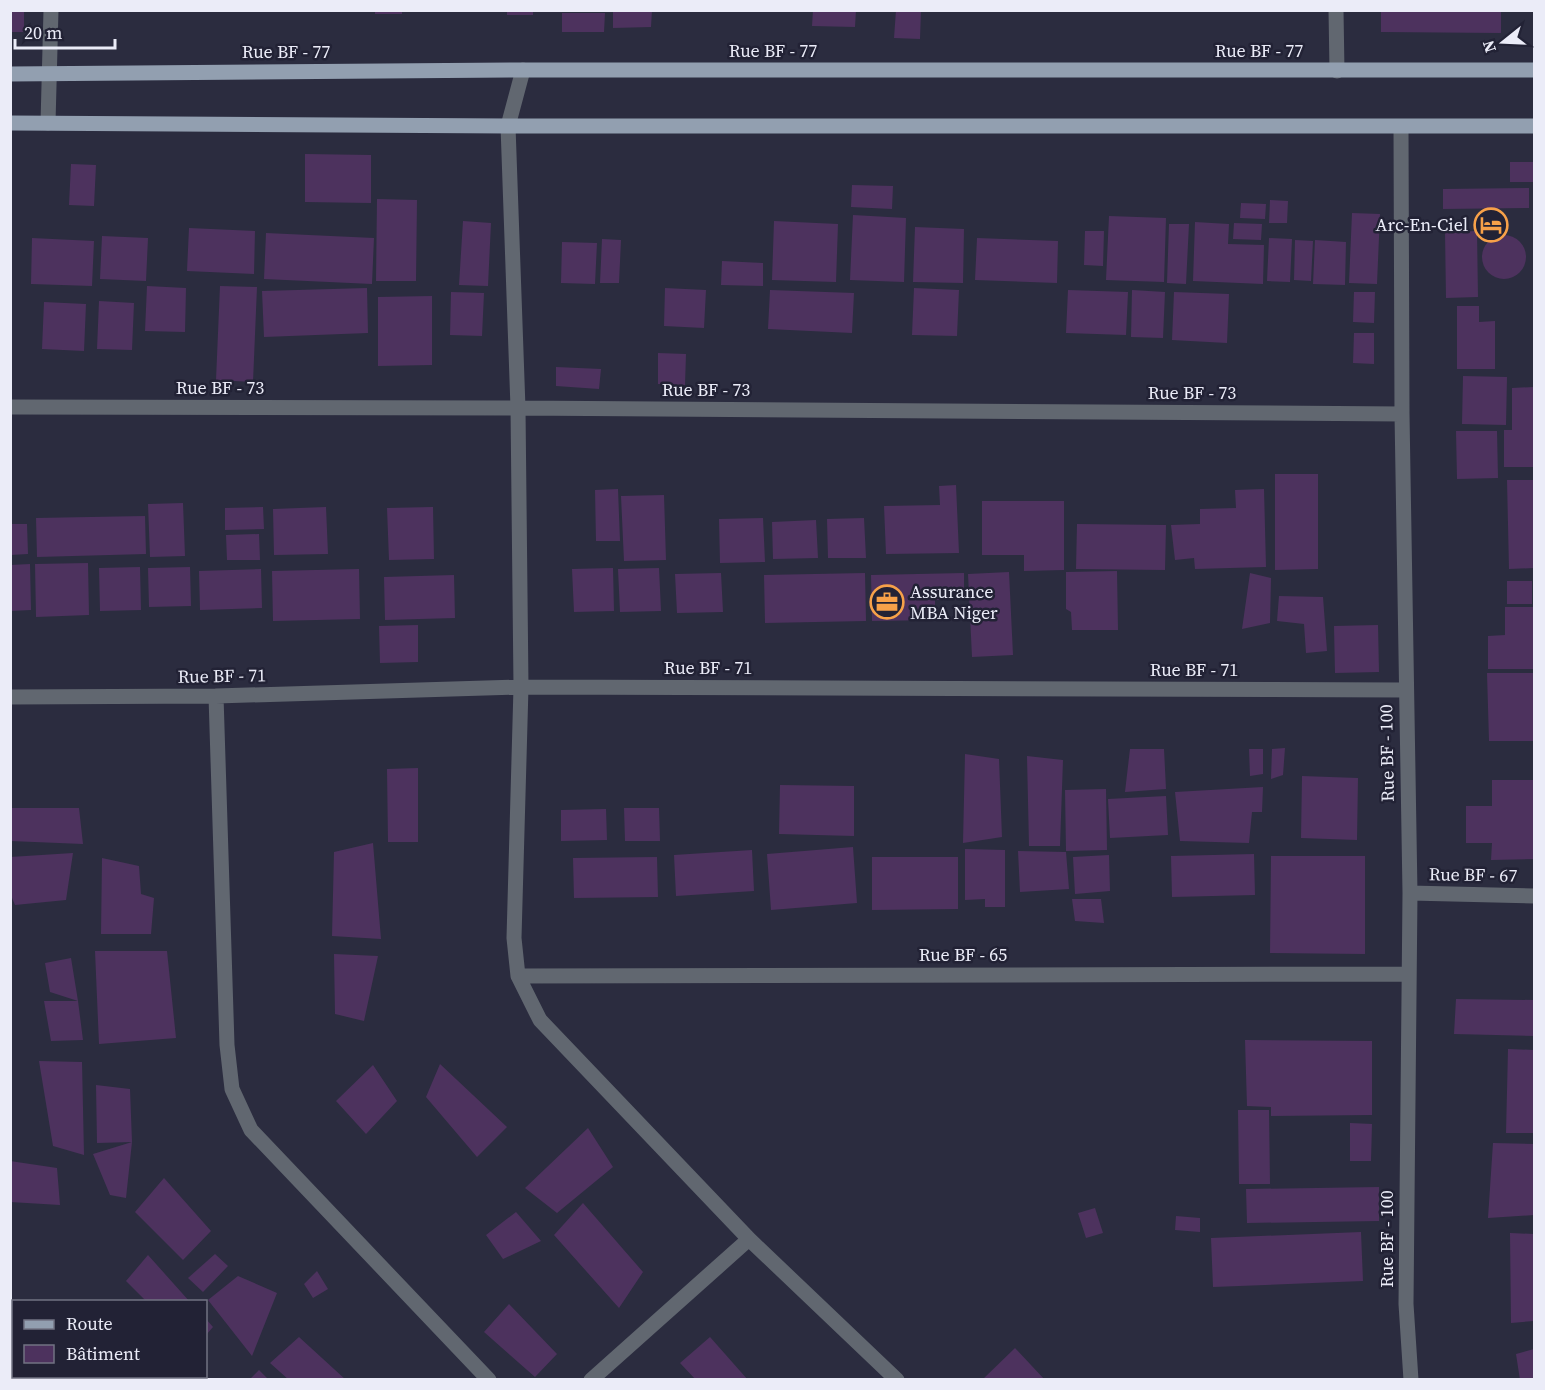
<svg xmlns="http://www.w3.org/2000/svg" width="1545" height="1390" viewBox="0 0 1545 1390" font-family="'Source Serif 4',serif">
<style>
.building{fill:#4d325e}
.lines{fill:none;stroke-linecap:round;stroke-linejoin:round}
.minor{stroke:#616770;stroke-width:15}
.major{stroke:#929fb0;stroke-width:15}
.labels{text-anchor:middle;stroke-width:5;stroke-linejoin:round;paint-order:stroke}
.street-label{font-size:18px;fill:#ebecf8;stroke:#222235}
.poi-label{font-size:18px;fill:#ebecf8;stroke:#222235;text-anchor:end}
</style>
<rect width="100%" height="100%" fill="#2b2c3f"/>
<!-- building -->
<path class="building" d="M10,10H24V32H10Z
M375,10H402V14H375Z
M507,10H533V15H507Z
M613,10H652L651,27L613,28Z
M813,10H856L855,27L812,26Z
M896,10H921L920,39L894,38Z
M1381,10H1501V33L1381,32Z
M562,13H605L604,32H562Z
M305,154L371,155V203L305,202Z
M1510,162H1534V182H1510Z
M71,164L96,165L94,206L69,205Z
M852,185L893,186L892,209L851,207Z
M1529,188V208L1443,209V189Z
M377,199L417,200L416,281H376Z
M1270,200L1288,201L1287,223H1269Z
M1241,203L1266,204L1265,219L1240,218Z
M1352,213L1380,214L1377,284L1349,283Z
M853,215L906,218L904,282L850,280Z
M1109,216L1166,218L1164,282L1106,280Z
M463,221L491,223L488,286L459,285Z
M774,221L838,224L836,282L772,280Z
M1195,222L1229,224L1228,244L1264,245L1263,284L1193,281Z
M1234,223L1262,224L1261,240L1233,239Z
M1169,224H1189L1186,284L1167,283Z
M915,227L964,229L963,283L913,282Z
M189,228L255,231L254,274L187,271Z
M1085,231H1104L1103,266L1084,265Z
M1477,231L1478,297L1446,298L1445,232Z
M266,233L374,238L372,284L264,279Z
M1482 257a22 22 0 1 1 44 0a22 22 0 1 1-44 0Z
M102,236L148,238L146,281L100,279Z
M32,238L94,241L92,286L31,284Z
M977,238L1058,241L1057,283L975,280Z
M1269,238L1292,239L1290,282L1267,281Z
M602,239L621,240L619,283H600Z
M1295,240L1313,241L1311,281L1294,280Z
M1315,240L1346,242L1345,285L1313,284Z
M562,242L597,243L595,284L561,283Z
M722,261L763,263V286L721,285Z
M147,286L186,288L185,332L145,331Z
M220,286L257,287L253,382L216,380Z
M367,288L368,333L264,337L262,291Z
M665,288L706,290L704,328L664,326Z
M914,288L959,290L957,336L912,335Z
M770,290L854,293L852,333L768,329Z
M1068,290L1128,292L1126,335L1066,333Z
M1132,290L1165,292L1163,338L1131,337Z
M451,292L484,293L482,336L450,335Z
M1174,292L1229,294L1227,343L1172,340Z
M1354,292H1375L1374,323L1353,322Z
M432,296V365L378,366V297Z
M99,301L134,303L132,350L97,349Z
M44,302L86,304L84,351L42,349Z
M1457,306H1479V322L1495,321V369H1457Z
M1354,333H1374V364L1353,363Z
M658,353L686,354L685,385L658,384Z
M556,367L601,369L599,389L556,386Z
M1463,376L1507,377L1506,425L1462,424Z
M1534,387V467H1504V430H1512V388Z
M1456,431H1497L1498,478L1457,479Z
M1275,474H1318V569L1275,570Z
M1507,480H1534V568L1509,569Z
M956,485L959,553L886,554L884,506L940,505L939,486Z
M618,489L620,541H596L595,490Z
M1264,489L1266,567L1195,569L1194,558L1175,560L1171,525L1200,524V509L1236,508L1235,490Z
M664,495L666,560L624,561L621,496Z
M982,501H1064V570L1024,571V555H982Z
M183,503L185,556L150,557L148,504Z
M263,507L264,529L225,530V508Z
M326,507L328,554L274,555L273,509Z
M433,507L434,559L389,560L387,508Z
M145,516L146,554L37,557L36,518Z
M763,518L765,562L720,563L719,519Z
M864,518L866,558H828L827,519Z
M816,520L818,558L773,559L772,522Z
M10,524H27L28,554L10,555Z
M1077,524L1166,525L1165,570L1076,569Z
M259,534L260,560H227L226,535Z
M88,563L89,615L36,617L35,564Z
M30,564L31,610L10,611V565Z
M140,567L141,610L100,611L99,568Z
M190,567L191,606L149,607L148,568Z
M613,568L614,611L574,612L572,569Z
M659,568L661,611L620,612L618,569Z
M261,569L262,608L200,610L199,571Z
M359,569L360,619L273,621L272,571Z
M1117,571L1118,630H1072L1071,612L1066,609V572Z
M1009,572L1013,655L972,657L968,574Z
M721,573L723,612L677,613L675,574Z
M865,573L866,621L765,623L764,575Z
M964,573V600H935V620L872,621L871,575Z
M1250,573L1271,578L1270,623L1242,629Z
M454,575L455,618L385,620L384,577Z
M1507,581H1532V604H1507Z
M1279,596L1323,597L1327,651L1306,653L1304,624L1277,621Z
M1505,607H1534V669H1488V636L1505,635Z
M418,625V662L380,663L379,626Z
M1378,625L1379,672L1335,673L1334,626Z
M1487,673H1534V741H1489Z
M1285,748L1283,775L1271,779L1272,749Z
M1130,749H1164L1166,789L1125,792Z
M1249,749H1263V774L1250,776Z
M965,754L999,759L1002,837L963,843Z
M1027,756L1063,760L1060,846H1029Z
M418,768V842H388L387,769Z
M1302,776L1358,778L1357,840L1301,838Z
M1492,780H1534V859L1491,860L1492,843H1466V806H1492Z
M780,785L854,786V836L779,834Z
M1263,787L1262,812H1252L1249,843L1180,841L1175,792Z
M1106,789L1107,850L1066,851L1065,790Z
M1166,796L1168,835L1110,838L1108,799Z
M10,808H79L83,844L10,841Z
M624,808H659L660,841H625Z
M606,809L607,840L561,841V810Z
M373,843L381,939L332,936L334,852Z
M853,847L857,903L771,910L767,854Z
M965,849L1005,850V907H985V899L965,900Z
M752,850L754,891L676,896L674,855Z
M1018,851L1066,852L1069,889L1020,892Z
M73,853L66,900L15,905L10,893V857Z
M1254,854L1255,895L1172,897L1171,856Z
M1109,855L1110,891L1075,894L1073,857Z
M1271,856H1365V954L1270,953Z
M657,857L658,897L574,898L573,858Z
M872,857H958V909L872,910Z
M102,858L139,866L141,894L154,898L151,934H101Z
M1072,899H1101L1104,923L1075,921Z
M95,951H167L176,1038L99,1044Z
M334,954L378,956L364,1021L335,1014Z
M71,958L78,1001L83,1040L51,1041L44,1001H78L50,992L45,963Z
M1456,999L1534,1000V1036L1454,1034Z
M1245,1040L1372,1041V1115L1271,1116V1107L1247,1106Z
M1508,1049L1534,1050V1133H1506Z
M39,1061L82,1062L84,1155L53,1146Z
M440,1064L507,1127L477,1157L426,1097Z
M373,1065L397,1101L366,1134L336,1101Z
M96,1085L130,1089L132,1142L97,1143Z
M1238,1110H1269L1270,1184H1239Z
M1350,1123L1372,1124L1371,1161H1350Z
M588,1128L613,1167L557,1213L525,1188Z
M132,1142L126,1198L110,1195L93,1154Z
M1493,1143L1534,1144V1215L1488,1218Z
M10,1161L57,1168L60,1205L10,1202Z
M164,1178L211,1231L183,1260L135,1212Z
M1379,1187V1221L1247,1223L1246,1189Z
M583,1203L643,1272L619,1308L554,1235Z
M1095,1208L1103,1233L1086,1238L1078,1213Z
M516,1212L541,1241L503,1259L486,1235Z
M1176,1216L1200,1218V1232L1175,1230Z
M1361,1232L1363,1281L1213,1287L1211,1238Z
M1510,1233L1534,1234V1321L1511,1323Z
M215,1254L228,1266L203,1292L188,1278Z
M148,1255L190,1302H147L126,1281Z
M317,1271L328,1289L313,1298L304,1284Z
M238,1276L277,1293L252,1356L208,1300Z
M509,1304L557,1354L535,1377L484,1332Z
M206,1319L213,1327L206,1335Z
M299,1337L346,1380H289L270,1363Z
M710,1337L748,1380H696L680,1363Z
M1015,1348L1045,1380H982Z
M1534,1349V1380H1520L1516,1354Z
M259,1370L269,1380H249Z"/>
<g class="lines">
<!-- minor -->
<path class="minor" d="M1336,10L1337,71
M523,70L508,126L518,408L521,687L514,938L518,976L540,1020L749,1239L897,1380
M48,123L51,10
M1401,127L1402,414L1410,893L1406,1304L1411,1380
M10,407L518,408L1402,414
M216,696L227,1045L232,1089L251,1130L489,1380
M10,697L216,696L521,687L1405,690
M1410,893L1534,896
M518,976L1408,974
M10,1342L14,1345
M46,1376L49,1380
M591,1380L749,1239"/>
<!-- major -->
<path class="major" d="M10,74L523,70H1534
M10,123L508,126H1534"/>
</g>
<!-- icons -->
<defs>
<g id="hotel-ring" transform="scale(1.725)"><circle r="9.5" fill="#222235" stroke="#f7a149" stroke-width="1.5"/><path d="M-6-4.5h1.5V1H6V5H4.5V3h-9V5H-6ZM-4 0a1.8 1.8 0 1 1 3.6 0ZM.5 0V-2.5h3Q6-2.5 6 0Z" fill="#f7a149"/></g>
<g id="office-ring" transform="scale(1.725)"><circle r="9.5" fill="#222235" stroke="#f7a149" stroke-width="1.5"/><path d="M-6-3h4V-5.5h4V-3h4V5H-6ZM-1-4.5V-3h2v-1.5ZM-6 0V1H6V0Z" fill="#f7a149"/></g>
</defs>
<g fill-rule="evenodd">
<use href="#hotel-ring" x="1491" y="225"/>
<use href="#office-ring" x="887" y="602"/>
</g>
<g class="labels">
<!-- street labels -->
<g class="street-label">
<text x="773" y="57">Rue BF - 77</text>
<text x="1259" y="57">Rue BF - 77</text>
<text x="286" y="58">Rue BF - 77</text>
<text x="220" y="394">Rue BF - 73</text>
<text x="706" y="396">Rue BF - 73</text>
<text x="1192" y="399">Rue BF - 73</text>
<text x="708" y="674">Rue BF - 71</text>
<text x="1194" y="676">Rue BF - 71</text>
<text transform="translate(222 676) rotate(-1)" y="6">Rue BF - 71</text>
<text transform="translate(1387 753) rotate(-91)" y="6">Rue BF - 100</text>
<text transform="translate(1473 875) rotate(1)" y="6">Rue BF - 67</text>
<text x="963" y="961">Rue BF - 65</text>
<text transform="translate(1387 1239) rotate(-90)" y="6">Rue BF - 100</text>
</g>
<!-- poi labels -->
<g class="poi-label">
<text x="1468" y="231">Arc-En-Ciel</text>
<text x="910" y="598" text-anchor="start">Assurance<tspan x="910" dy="21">MBA Niger</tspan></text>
</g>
</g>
<!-- border -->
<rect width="1545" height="1390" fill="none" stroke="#ebecf8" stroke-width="24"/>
<!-- legend -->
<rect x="12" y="1300" width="195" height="78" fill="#222235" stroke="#727383" stroke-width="1.5"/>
<rect x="24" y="1320" width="30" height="9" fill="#929fb0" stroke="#727383" stroke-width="1.5"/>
<text x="66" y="1330" font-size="18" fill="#ebecf8">Route</text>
<rect x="24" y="1345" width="30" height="18" fill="#4d325e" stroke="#727383" stroke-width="1.5"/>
<text x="66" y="1360" font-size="18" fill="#ebecf8">Bâtiment</text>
<!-- north arrow -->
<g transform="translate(1503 42) rotate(252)" stroke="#222235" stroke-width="4.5" paint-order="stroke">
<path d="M0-4.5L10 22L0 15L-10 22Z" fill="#ebecf8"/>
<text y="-9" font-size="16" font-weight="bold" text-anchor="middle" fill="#ebecf8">N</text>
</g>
<!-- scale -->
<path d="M15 39v9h100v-9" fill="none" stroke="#ebecf8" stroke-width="3"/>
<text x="24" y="39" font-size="18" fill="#ebecf8" stroke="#222235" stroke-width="4.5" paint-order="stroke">20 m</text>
</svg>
